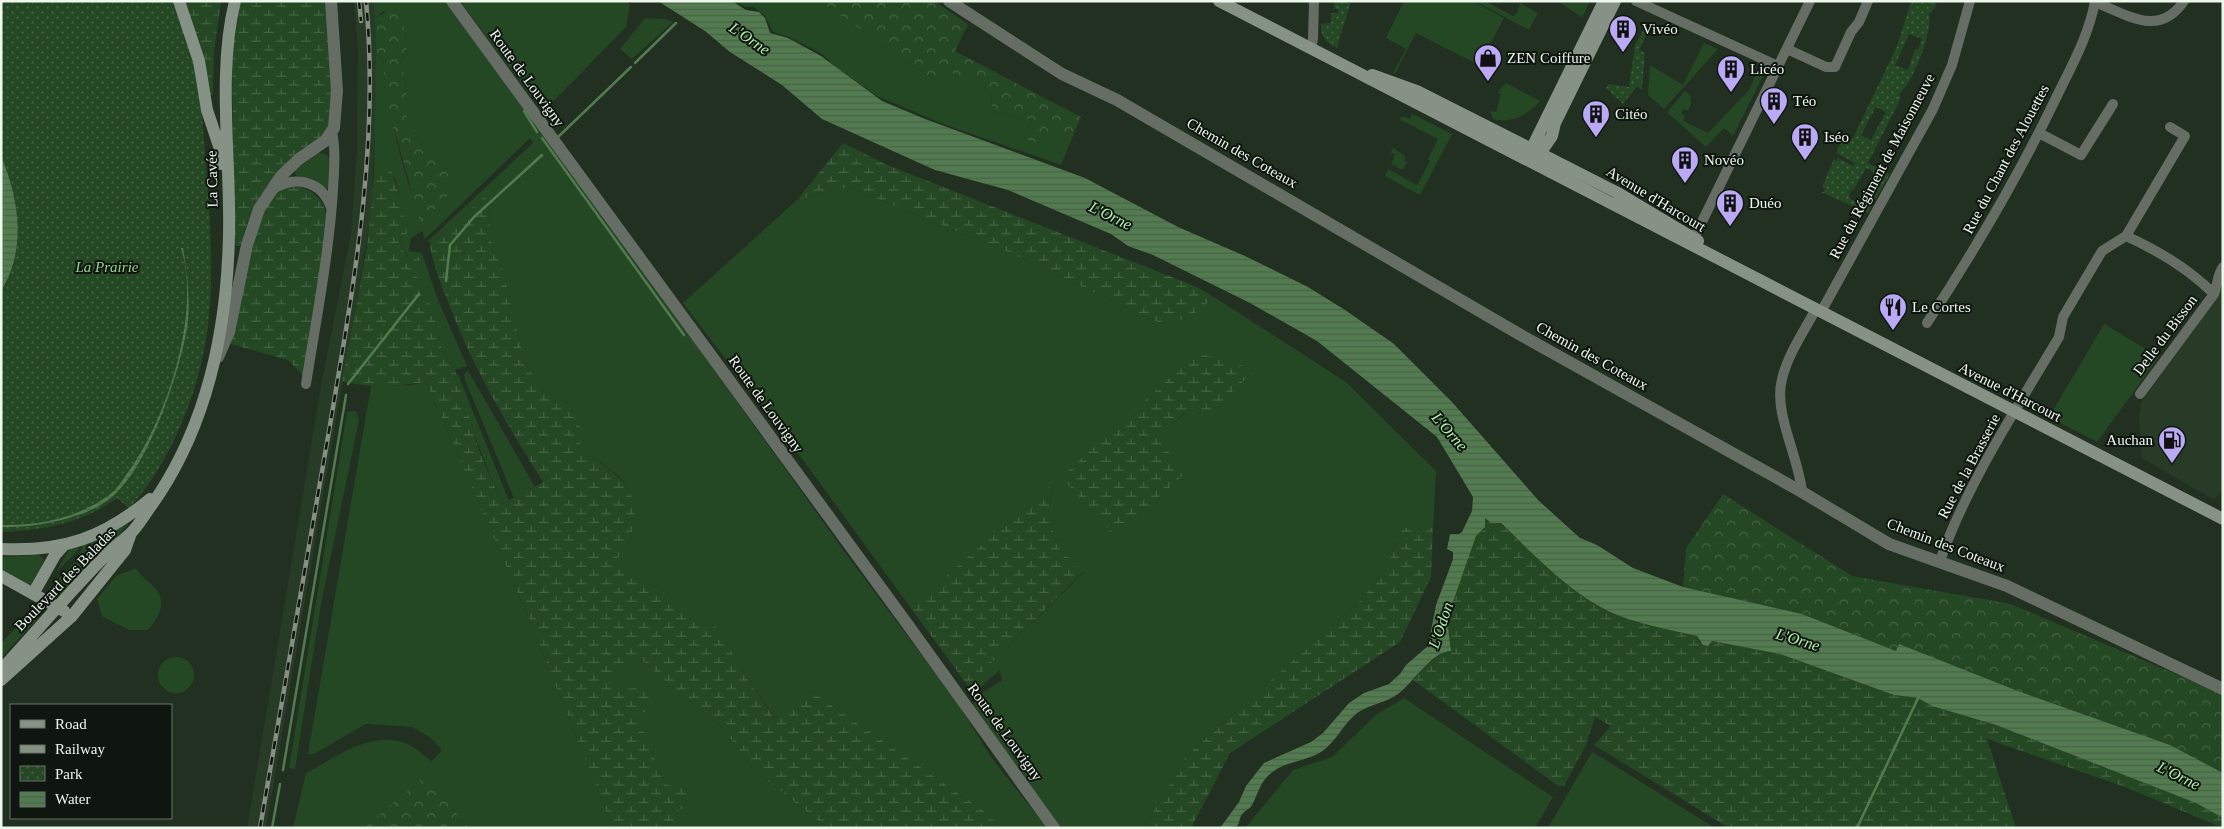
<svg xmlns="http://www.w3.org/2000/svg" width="2224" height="829" viewBox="0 0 2224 829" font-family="'Times New Roman',serif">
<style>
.built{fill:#283b27}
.grass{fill:#254824;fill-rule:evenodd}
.forest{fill:url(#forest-crowns)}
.wetland{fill:url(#wetland-marsh)}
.park{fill:url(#park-dots);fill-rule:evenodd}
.water{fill:url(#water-rules)}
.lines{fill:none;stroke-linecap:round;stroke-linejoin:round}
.stream{stroke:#527b4f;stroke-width:2.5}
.minor{stroke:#666d65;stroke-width:10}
.tertiary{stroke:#666d65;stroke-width:12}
.secondary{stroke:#869285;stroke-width:12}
.rail-casing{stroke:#839082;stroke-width:4.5}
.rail{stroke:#0f160f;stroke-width:2.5;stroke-dasharray:8;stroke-linecap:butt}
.labels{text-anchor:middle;stroke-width:4;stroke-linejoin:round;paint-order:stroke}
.poi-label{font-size:15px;fill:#eef8ed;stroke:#0f160f;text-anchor:start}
.street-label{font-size:15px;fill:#eef8ed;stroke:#0f160f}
.park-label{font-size:15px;font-style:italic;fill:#94d291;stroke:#0f160f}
.water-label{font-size:16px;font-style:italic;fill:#b0f0ad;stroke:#0f160f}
</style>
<defs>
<pattern id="forest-crowns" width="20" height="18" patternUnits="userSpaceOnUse" patternTransform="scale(1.25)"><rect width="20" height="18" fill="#254824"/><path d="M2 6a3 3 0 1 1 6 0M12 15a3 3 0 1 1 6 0" fill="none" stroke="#456344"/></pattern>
<pattern id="wetland-marsh" width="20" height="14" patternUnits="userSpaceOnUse" patternTransform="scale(1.25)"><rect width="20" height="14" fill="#254824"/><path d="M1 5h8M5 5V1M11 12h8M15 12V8" fill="none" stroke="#456344"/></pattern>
<pattern id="park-dots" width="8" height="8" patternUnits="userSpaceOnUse" patternTransform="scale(1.25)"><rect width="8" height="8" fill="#254824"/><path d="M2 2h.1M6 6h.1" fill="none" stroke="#456344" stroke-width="1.8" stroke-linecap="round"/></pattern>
<pattern id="water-rules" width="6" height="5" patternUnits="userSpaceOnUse" patternTransform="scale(1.25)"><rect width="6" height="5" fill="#527b4f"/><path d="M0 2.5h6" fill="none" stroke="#4c624b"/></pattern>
</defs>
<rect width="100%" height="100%" fill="#213020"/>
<!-- built -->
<path class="built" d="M354,1H373L375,18L377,86L371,216L266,828H247L321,386L351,233L357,151L358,50Z
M2223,287V489L2214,500L2142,458L2139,416L2141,403Z"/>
<!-- grass -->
<path class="grass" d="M373,1H446L599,210L852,562L959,705L991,757L1047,828H1000L988,814L808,689L776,719L739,667L722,632L709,622L694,619L658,587L645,584L617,559L631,539L635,509L631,494L622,479L581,447L580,436L569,404L543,390L525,363L503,270L492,245L487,195L430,244L428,241L533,143L530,138L425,239L422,231L411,238L409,251L422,253L438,300L467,366L455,370L442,350L432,305L423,298L418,287L417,273L399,241L403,213L400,197L395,178L383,167L374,175L376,54L382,59C389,114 401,169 422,221L449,194V173L445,163L419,138L404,111L406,92L405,76L401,67L402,59L407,52L405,32L384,11L375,18Z
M460,1H627L630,5L626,27L543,112Z
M735,1H819L934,80L942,67L991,93L992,112L1031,120L1025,139L1043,131L1070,143L1061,165L943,124L877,96L837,68L821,53L789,37L773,32L765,16L754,7H745Z
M1404,1H1473L1504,18L1479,65L1416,33L1395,74L1393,73L1406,49L1386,38Z
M1475,1H1485L1513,16L1517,13L1520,3L1538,13L1529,30Z
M1558,1H1590L1582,18Z
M645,18L666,19L673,22L632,59L620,49Z
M1704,43L1718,49L1664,109L1648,95L1650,65L1683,85Z
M1759,67L1766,70L1733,136L1724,128L1706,147L1667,112L1685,91L1691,96L1690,100L1692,102L1688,111L1684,109L1681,113L1685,116L1683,121L1708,133L1749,90Z
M1506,83L1540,101C1527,115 1513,124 1493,119L1490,111L1496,112L1501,94L1497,93Z
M1412,114L1452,134L1420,195L1385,176L1388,169L1417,185L1430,161L1428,159L1438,139L1399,119L1403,116L1410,119Z
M1393,148L1405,156L1404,160L1407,163L1402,170L1391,164L1395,154L1392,153L1388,158Z
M318,153L326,154L330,159L331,185L327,189L297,176L294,171Z
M848,187L1008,252L1160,323L1188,319L1214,297L1346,382L1436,471L1433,528H1403L1386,568L1362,599L1186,756L1144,828H1061L973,705L979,695L1002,680L1000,670L974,693L968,686L1083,573L1060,550L1049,520L1052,485L910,607L809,468L683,303L797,200ZM1256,370L1185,413L1157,438L1114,535L1062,477Z
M2104,324L2159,357L2097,442L2049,417Z
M467,371L470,374L535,487L514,498L465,380L464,375Z
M458,374L509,501L502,504C484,461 468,420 456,375Z
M426,382L528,617L613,828H469L441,795L420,781L364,828H293L306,773C337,757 373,728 409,745C417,749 424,756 432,761L442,750L431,738L412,727L366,724L314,754H308L371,386L410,385Z
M356,411L359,420L321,604L295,769L289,768L347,412Z
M129,523L108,548L58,601L49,598L52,593L49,590L78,558L83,544Z
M79,547L76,553L56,572L70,548Z
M39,555L44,560L34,584L30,585L1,571V557Z
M136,568C141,577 148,580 155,588C168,602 158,619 148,630H129L102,616L97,599L116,576Z
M34,610L39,614L38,618L1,658V643Z
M636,655L680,694L722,727L752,768L827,828H681L676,812V786L665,784L641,725L639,715C652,707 651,698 643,687L616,692L610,675Z
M158 675a18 18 0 1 1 36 0a18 18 0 1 1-36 0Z
M1404,698L1553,797L1535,828H1245L1293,770L1332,757L1376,715Z
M1592,752L1604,759L1715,828H1548Z"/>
<!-- forest -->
<path class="forest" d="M819,1H934L968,24L955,51L1081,117L1070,143L1043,131L1038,143L1025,139L1031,120L992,112L991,93L943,68L934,80Z
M394,8L400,11L405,32L407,52L402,59L401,67L405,76L406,92L404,111L419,138L445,163L449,173V194L422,222L414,210L411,189L389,111L382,59L376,54L375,18Z
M1723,494L1852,576L2011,604L2223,694V773L2170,745L2018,691L1899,644L1896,651L1802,614L1683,587L1686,548Z
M420,780L441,795L469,828H364Z"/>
<!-- wetland -->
<path class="wetland" d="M184,1H221L214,52L213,95L208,94Z
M241,1H329L333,67L331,126L324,136L264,191L250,215L240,246H236L234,238L232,52Z
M843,143L885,164L1197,287L1214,297L1188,319L1160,323L1008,252L848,187L797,200Z
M390,166L400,197L407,233L399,241L407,257H419L420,266L417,273L418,287L423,298L432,305L442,350L455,370L480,453L502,504L543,482C506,423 471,365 447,299C440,281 432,263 430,244L487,195L492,245L503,270L525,363L543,390L569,404L579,419L581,447L622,480L631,494L635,509L631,539L617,559L645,584L658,587L694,618L709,622L722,632L739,667L775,719L808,689L988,814L1000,828H827L752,768L722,727L680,694L636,655L611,675L616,691L644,686L651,702L646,711L639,715L641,725L665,784L686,788L690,795L688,805L676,812L681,828H613L528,617L426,382C398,386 370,389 342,381L367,247L374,175L383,167Z
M288,186C312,186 325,199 328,222L303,375L288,360L231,344L258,223L275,193Z
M1197,353L1256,369L1209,414L1184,413L1158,438L1185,474L1114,536L1061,477Z
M1052,484L1049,520L1060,550L1083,572L968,686L910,607Z
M1485,518L1489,522L1500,523C1534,554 1567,591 1608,611C1636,624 1667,629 1697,636L1700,642L1708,646L1712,641L1780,654L1894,695L1918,698L1932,706L1996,725L2196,803L2223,818V828L2125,787L1987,739L2016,828H1729L1594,745L1611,726L1595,717L1586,745L1564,786H1558L1413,680L1426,665L1451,647L1446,627L1447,619L1476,536L1484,529Z
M1403,528H1433L1431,577L1400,642L1230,753L1191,828H1144L1186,756L1362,599L1386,568Z"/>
<!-- park -->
<path class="park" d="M1,1H172C178,19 186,37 191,55C202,90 203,130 206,167C214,268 219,348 173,442C161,466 148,488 129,508L117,498C81,524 44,530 1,532Z
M1334,1H1351L1337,48C1325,42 1321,37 1321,24L1331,23V13H1338V9H1334Z
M1911,1H1937L1935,8L1929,14C1933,31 1913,83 1900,93V100L1868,163L1890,174L1868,213L1821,192H1824L1825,189L1822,187L1834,159L1837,161L1838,158L1853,166L1855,163L1836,153L1843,138L1851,141L1855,134L1897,46ZM1909,34L1922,39L1918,50L1915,49L1908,70L1895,65ZM1876,107L1886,112L1871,140L1861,135ZM1866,168L1873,172V177L1858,203L1849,198L1851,190L1853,191Z
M1644,29L1648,31L1639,50L1645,53L1642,90L1637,86L1623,104L1606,88L1609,84L1629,87L1635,45Z"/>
<!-- water -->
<path class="water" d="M658,1H732L746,10L759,12L765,18L770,33L788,38L821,56L882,101L925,119L1085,178L1178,227L1245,256L1308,287L1345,310L1394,344L1452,402L1538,500L1580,538L1597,545L1633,568L1683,587L1802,614L1896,651L1899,644L2018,691L2170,745L2223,773V818L2196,803L1996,725L1932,706L1918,698L1894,695L1780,654L1712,641L1708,646L1703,645L1697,636C1667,629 1636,624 1608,611C1567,591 1533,554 1501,523H1491L1485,518V527L1476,536L1447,619L1451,651C1432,651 1413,683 1398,694C1386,703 1370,704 1357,713C1343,724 1336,742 1321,752C1302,763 1281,761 1266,778C1259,786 1257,796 1252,805C1249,810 1243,811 1241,816C1239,820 1240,822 1237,826L1220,828L1239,802L1246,786L1264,763L1311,742L1323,733L1349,703L1364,693L1389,684L1400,674L1406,665L1428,646L1436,605L1453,559V552L1447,549L1450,534H1459L1462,532L1472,511L1473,497L1437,437L1317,341L1250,303L1153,255L1128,246L1111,234L1008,190L935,170L822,119L782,85L730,52L705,31Z
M1,156C19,199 27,249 1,291Z
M181,248H183C187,273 191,303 187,328C179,374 149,465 113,496C87,519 35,528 1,527V525C39,526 78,518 109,495C117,490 121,482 126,475C166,423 202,312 181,248Z"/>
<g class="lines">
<!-- stream -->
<path class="stream" d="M635,63L676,23
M524,111L537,132
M558,137L631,67
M542,138L684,335
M446,281L450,245L474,217L542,155
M348,384L419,294
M283,770L346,395
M272,828L280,784
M1857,828L1919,696"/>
<!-- minor -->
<path class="minor" d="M1636,1L1778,66
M2095,2C2128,15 2159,38 2184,1
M1311,48L1313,39L1314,1
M1787,49L1826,67H1835L1851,32L1859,22L1868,1
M2170,127L2185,136L2126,236C2157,250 2190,270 2214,294
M2039,133L2081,155L2113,104
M272,190C294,175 322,180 331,208
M1694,238L1810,1
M1821,312L1933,109L1952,65L1970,1
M1927,323C1975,250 2019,175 2057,96C2072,65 2089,35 2095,1
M306,384C316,320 329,255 333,190C334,170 336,151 332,132
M2140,394L2214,294C2218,284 2217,275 2223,267
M1802,492C1799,457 1773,413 1782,379C1788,354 1804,331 1816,309
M1940,561C1967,483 2017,408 2059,337L2063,317L2102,251L2126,236"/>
<!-- tertiary -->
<path class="tertiary" d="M452,1L908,625L1054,828
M949,1L1062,74L1117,100L1519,334L1802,492L1889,544L2007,586L2223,689
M218,357L229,332L247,245L259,209L281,176L299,159L325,141L334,128L337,91L331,1"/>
<!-- secondary -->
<path class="secondary" d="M179,1L199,61L207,110L220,149L221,164
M1219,1C1554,174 1888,346 2223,519
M1372,75L1419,92L1616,192L1698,241
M1528,156L1604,1
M1536,159L1552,136L1555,123L1615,1
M1,549C63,552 103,538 150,499
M1,576L64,611
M33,594L55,555L64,545
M1,670C37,631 71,590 108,553C115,546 124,540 131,533C139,525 145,514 151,506C208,426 227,330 229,235C231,160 217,73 235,1
M1,680L72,616L125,550L131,533"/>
<!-- rail casing -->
<g class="rail-casing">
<path id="rail" d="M359,1L361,21
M260,828C283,695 306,563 329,431C353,288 380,146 366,1"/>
</g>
<!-- rail -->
<use href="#rail" class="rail"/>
</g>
<!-- icons -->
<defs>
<g id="building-pin" transform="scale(1.4375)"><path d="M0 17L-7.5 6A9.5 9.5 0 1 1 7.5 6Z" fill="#baaaf6" stroke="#0f160f"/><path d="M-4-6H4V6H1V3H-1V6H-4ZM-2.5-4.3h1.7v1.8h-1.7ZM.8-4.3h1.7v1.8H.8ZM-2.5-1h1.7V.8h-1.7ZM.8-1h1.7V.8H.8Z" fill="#111"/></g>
<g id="shop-pin" transform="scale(1.4375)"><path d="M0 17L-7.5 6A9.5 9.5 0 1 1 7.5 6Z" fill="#baaaf6" stroke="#0f160f"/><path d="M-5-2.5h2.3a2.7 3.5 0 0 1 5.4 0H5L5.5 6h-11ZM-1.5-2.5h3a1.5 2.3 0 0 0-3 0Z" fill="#111"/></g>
<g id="restaurant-pin" transform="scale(1.4375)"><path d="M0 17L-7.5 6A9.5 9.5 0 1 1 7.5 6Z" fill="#baaaf6" stroke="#0f160f"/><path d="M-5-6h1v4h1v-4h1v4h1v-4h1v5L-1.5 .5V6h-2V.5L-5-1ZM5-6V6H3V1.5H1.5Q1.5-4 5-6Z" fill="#111"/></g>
<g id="fuel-pin" transform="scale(1.4375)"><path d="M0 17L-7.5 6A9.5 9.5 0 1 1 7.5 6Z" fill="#baaaf6" stroke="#0f160f"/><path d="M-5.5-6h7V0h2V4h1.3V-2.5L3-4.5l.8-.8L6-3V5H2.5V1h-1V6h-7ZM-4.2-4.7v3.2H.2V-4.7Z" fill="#111"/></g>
</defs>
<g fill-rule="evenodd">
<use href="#building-pin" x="1623" y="29"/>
<use href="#shop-pin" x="1488" y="58"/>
<use href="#building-pin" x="1731" y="69"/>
<use href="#building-pin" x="1774" y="101"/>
<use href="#building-pin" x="1596" y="114"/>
<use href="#building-pin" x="1805" y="137"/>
<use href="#building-pin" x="1685" y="160"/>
<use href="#building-pin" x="1730" y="203"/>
<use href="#restaurant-pin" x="1893" y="307"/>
<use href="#fuel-pin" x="2172" y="440"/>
</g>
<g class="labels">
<!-- poi labels -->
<g class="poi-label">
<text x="1642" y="34">Vivéo</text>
<text x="1507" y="63">ZEN Coiffure</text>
<text x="1750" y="74">Licéo</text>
<text x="1793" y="106">Téo</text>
<text x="1615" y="119">Citéo</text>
<text x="1824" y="142">Iséo</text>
<text x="1704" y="165">Novéo</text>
<text x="1749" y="208">Duéo</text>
<text x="1912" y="312">Le Cortes</text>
<text x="2153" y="445" text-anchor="end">Auchan</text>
</g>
<!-- street labels -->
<g class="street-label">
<text transform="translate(527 78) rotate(54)" y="5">Route de Louvigny</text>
<text transform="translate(1242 153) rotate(30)" y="5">Chemin des Coteaux</text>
<text transform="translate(2006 159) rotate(-62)" y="5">Rue du Chant des Alouettes</text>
<text transform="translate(1882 166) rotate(-62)" y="5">Rue du Régiment de Maisonneuve</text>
<text transform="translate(212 179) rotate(-91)" y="5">La Cavée</text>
<text transform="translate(1656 199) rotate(31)" y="5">Avenue d'Harcourt</text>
<text transform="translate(2165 335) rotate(-53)" y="5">Delle du Bisson</text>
<text transform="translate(1592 356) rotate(29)" y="5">Chemin des Coteaux</text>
<text transform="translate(2010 392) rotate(27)" y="5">Avenue d'Harcourt</text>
<text transform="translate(766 404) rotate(54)" y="5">Route de Louvigny</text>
<text transform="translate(1969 466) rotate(-62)" y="5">Rue de la Brasserie</text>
<text transform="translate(1946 545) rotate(21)" y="5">Chemin des Coteaux</text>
<text transform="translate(65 579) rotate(-46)" y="5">Boulevard des Baladas</text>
<text transform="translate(1005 732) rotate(54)" y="5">Route de Louvigny</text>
</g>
<!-- park labels -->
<g class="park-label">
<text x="107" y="272">La Prairie</text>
</g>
<!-- water labels -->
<g class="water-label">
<text transform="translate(750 38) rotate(34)" y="6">L'Orne</text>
<text transform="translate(1111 215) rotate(26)" y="6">L'Orne</text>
<text transform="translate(1450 431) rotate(49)" y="6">L'Orne</text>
<text transform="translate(1440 625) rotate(-71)" y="6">L'Odon</text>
<text transform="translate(1798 639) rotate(17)" y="6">L'Orne</text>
<text transform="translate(2179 775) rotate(26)" y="6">L'Orne</text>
</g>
</g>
<!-- border -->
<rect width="2224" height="829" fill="none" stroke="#eef8ed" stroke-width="5"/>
<!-- legend -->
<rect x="10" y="704" width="162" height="115" fill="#0f160f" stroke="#687068"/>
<rect x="20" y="720" width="25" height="8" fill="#869285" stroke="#687068"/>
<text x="55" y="729" font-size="15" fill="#eef8ed">Road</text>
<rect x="20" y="745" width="25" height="8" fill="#839082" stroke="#687068"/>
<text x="55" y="754" font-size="15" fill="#eef8ed">Railway</text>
<rect x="20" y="766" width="25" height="15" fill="url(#park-dots)" stroke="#687068"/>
<text x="55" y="779" font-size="15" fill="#eef8ed">Park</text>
<rect x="20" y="792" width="25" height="15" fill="url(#water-rules)" stroke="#687068"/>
<text x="55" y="804" font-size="15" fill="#eef8ed">Water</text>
</svg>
